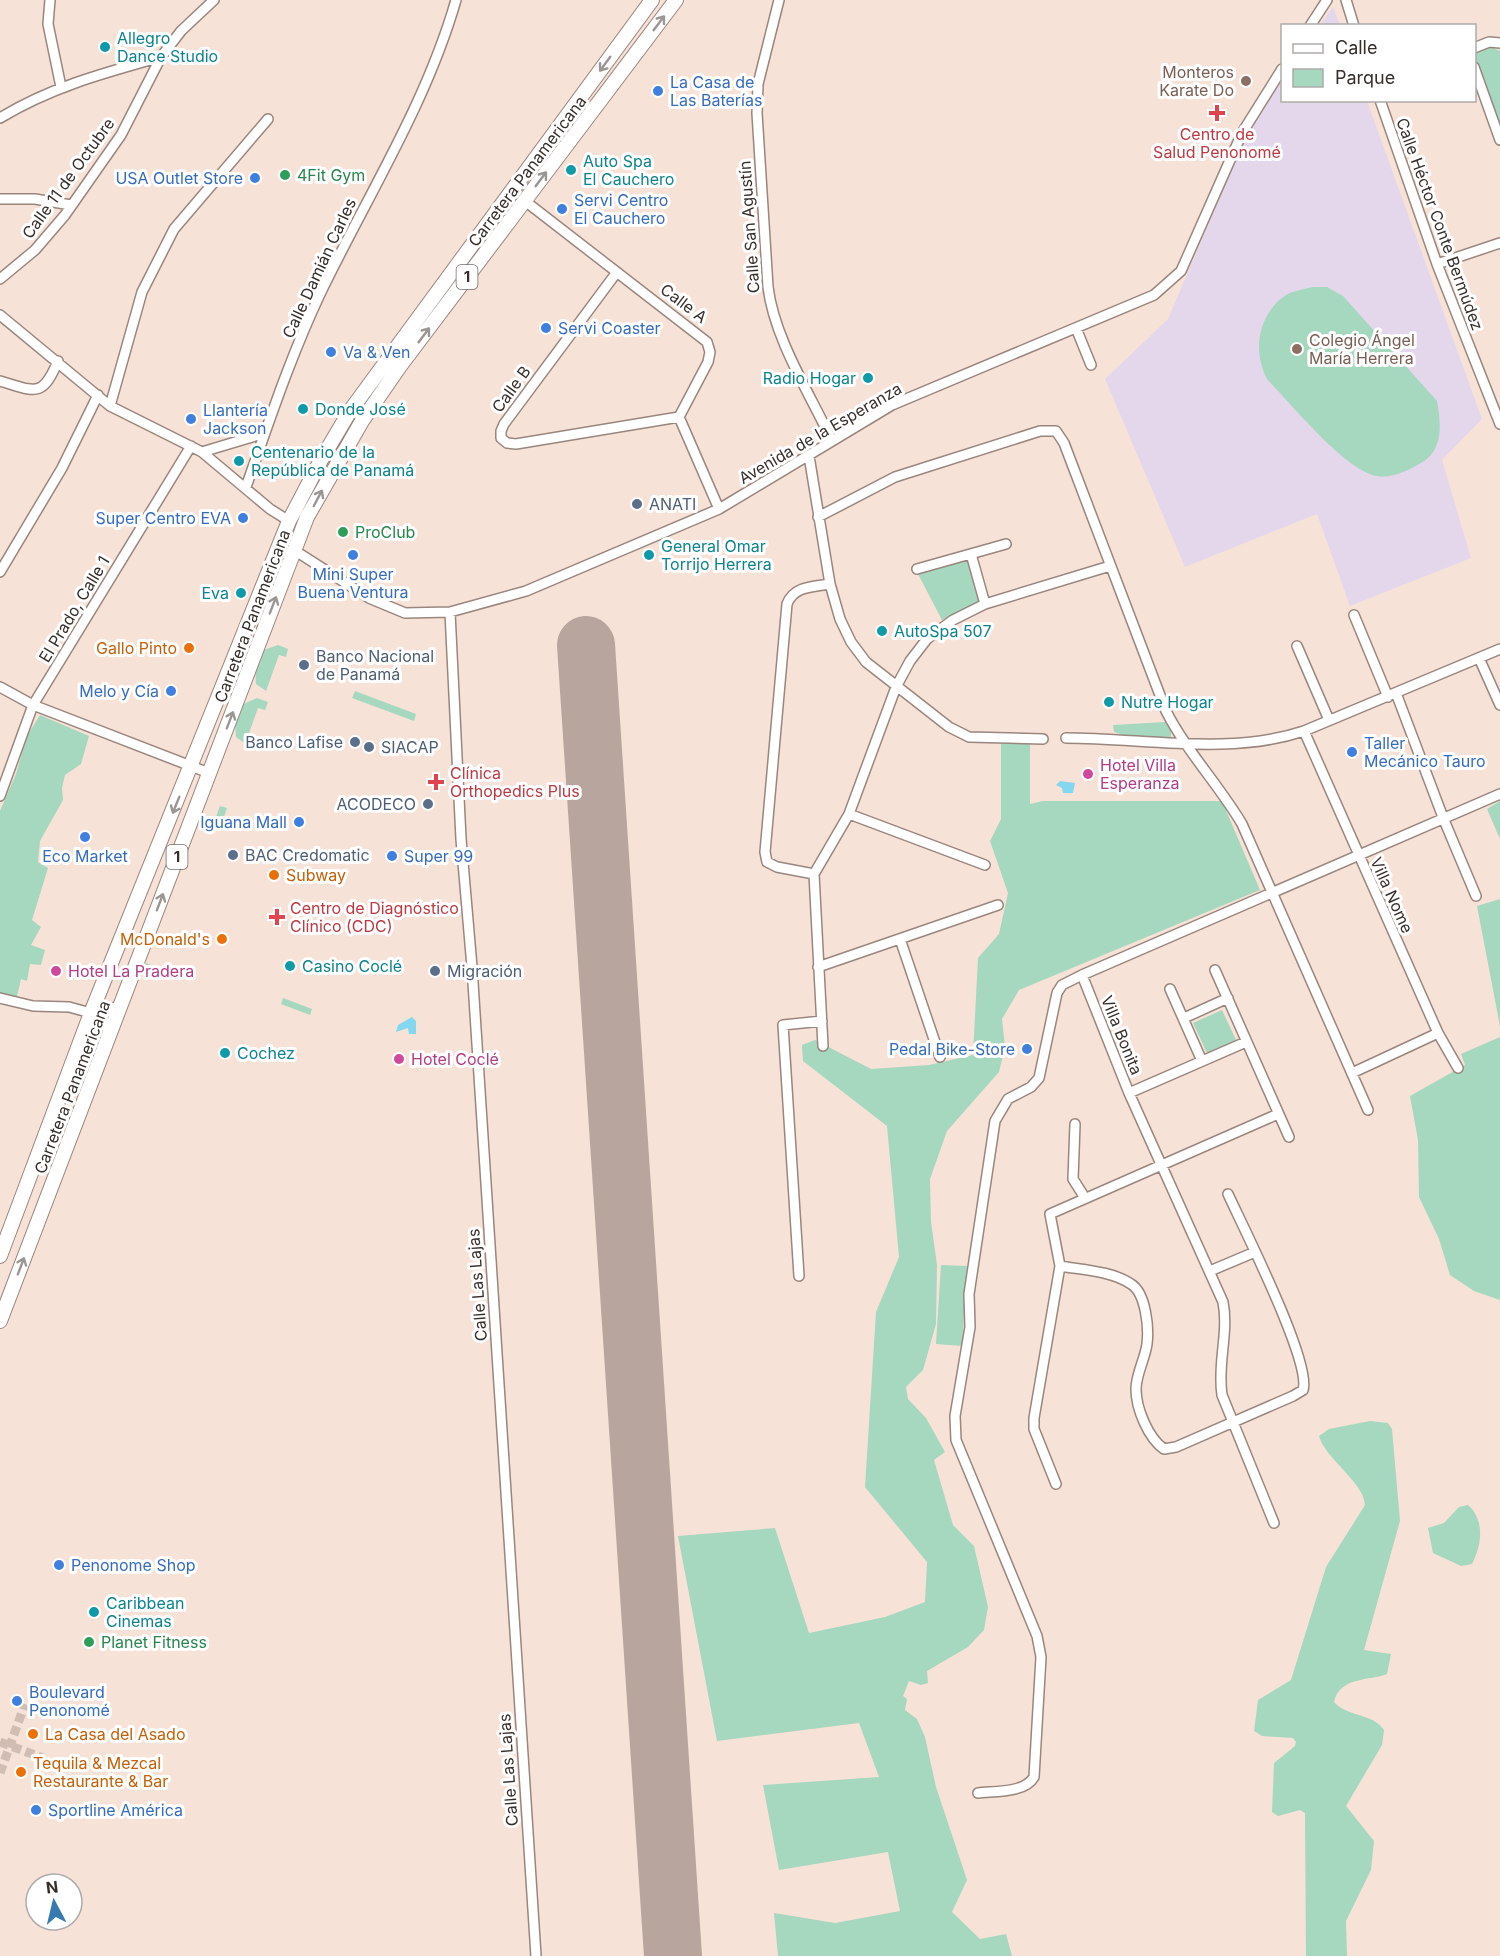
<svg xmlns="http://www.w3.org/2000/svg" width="1500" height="1956" viewBox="0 0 1500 1956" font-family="Inter,sans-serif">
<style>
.education{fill:#e4d7eb}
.green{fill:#a6d7bf}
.water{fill:#83d7ee}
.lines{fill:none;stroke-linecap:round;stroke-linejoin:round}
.runway{stroke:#b8a69e;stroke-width:58}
.minor-tunnel{stroke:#d0beb5;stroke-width:9;stroke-dasharray:9 4.5;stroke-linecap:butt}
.minor-casing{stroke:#99867d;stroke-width:12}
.highway-casing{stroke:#99867d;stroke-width:16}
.minor{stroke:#fff;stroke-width:9}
.highway{stroke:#fff;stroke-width:14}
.oneway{stroke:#9a9694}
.culture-dot{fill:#0f9aa8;stroke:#fff;stroke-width:2}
.education-dot{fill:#8d6e63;stroke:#fff;stroke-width:2}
.shop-dot{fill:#3f7fe0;stroke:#fff;stroke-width:2}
.health-dot{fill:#e0444e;stroke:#fff;stroke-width:2}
.leisure-dot{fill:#2e9e5b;stroke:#fff;stroke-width:2}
.service-dot{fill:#5c6f8a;stroke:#fff;stroke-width:2}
.food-dot{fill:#e8710a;stroke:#fff;stroke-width:2}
.hotel-dot{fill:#d1479c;stroke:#fff;stroke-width:2}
.labels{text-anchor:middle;stroke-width:6;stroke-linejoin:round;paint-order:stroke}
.shield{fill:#fff;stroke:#726d6a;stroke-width:1.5}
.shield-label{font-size:15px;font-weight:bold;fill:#362e2a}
.culture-label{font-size:16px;fill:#0d838f;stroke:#fff;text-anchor:start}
.education-label{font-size:16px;fill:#785e54;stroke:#fff;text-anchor:end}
.shop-label{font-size:16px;fill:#366cbe;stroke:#fff;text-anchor:start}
.health-label{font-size:16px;fill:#be3a42;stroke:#fff;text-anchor:start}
.street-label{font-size:16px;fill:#362e2a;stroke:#fff}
.leisure-label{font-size:16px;fill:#27864d;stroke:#fff;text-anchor:start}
.service-label{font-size:16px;fill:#4e5e75;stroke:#fff;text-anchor:start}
.food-label{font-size:16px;fill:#c56008;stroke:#fff;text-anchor:start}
.hotel-label{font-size:16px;fill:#b23c85;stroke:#fff;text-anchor:start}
</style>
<rect width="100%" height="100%" fill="#f7e2d8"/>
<!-- education -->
<path class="education" d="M1333,7L1340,25H1320Z
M1282,81V100L1367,101L1482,419L1442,460L1471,558L1350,606L1317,514L1185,567L1105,379L1168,319L1247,134Z"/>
<!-- green -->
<path class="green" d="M1491,47L1500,51V131L1475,57L1477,51Z
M1313,287H1327L1343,296L1437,401C1441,423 1444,450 1421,463C1409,470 1391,479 1377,476C1346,471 1291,404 1267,379C1252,351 1258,314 1286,295C1293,291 1305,289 1313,287Z
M969,559L981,602L942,620L918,574Z
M278,645L288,649L286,657L279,655L266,691L256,684L255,670L261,651Z
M355,691L416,714L414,721L352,698Z
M257,698L268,702L265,710L258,708L248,736L254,740L251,748L236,737L235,724L241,705Z
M40,715L89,736L81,764L65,775L62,788L63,800L40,841L38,862L48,868L32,920L41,927L31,945L45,950L41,965L30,964L27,981L21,979L16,1001L0,996V811L16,774L27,736Z
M1166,722L1171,731V741L1131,737L1114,732L1113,725Z
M1030,742V804L1043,801H1222L1260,890L1019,990L1002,1019L1005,1047L999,1072L947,1131L930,1179L931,1222L937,1265L936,1324L923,1370L906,1387L908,1399L926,1418L945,1452L934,1460L953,1525L974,1546L988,1607L984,1630L968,1647L927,1671L928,1683L921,1685L909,1681L903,1696L907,1699L905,1710L917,1719L925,1737L936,1787L967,1880L952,1912L980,1939L1006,1934L1012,1956H778L774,1913L835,1923L900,1911L888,1852L779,1870L763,1785L879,1777L859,1723L717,1741L678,1536L775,1528L809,1633L885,1617L925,1602L927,1562L865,1487L876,1312L899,1257L887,1126L803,1061L802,1045L815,1040L871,1069L929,1065L973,1055L978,958L999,934L1008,893L990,841L1001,819V743Z
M1500,801V839L1487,809Z
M220,806L227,808L220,828L213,825Z
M1500,899V1026L1477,906Z
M146,963L165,970L162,977L144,970Z
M283,998L312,1009L310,1015L281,1004Z
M1222,1010L1236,1040L1207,1053L1193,1023Z
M1500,1037V1300L1474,1291L1450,1275L1439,1239L1419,1197L1418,1140L1410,1096L1465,1065L1461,1054Z
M941,1265L967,1266L962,1346L936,1344Z
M1370,1421L1388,1423L1392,1429L1400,1521L1364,1650L1391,1654L1387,1674C1370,1681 1340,1676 1334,1702C1347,1717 1373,1713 1384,1730L1382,1745L1346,1806L1374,1841L1371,1870L1346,1921L1347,1956H1306L1305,1813L1300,1810L1278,1816L1272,1812L1274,1763L1295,1746L1296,1742L1293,1738L1262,1736L1254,1731L1258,1700L1291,1680L1326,1567L1365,1505C1364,1482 1326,1460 1319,1436L1329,1429Z
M1468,1505C1485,1520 1482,1545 1472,1564L1461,1566L1433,1553L1428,1528L1444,1523L1459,1507Z"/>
<!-- water -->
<path class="water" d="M1060,781L1075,783L1073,793H1063L1062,788L1056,785Z
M412,1017L416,1021V1034H409L408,1028L396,1032L398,1025Z"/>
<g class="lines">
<!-- runway -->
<path class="runway" d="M586,645L673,1956"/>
<!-- minor-tunnel -->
<path class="minor-tunnel" d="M0,1742L43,1758
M0,1773L25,1704"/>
<!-- minor casing -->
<g class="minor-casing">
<path id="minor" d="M50,0L48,24L61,87
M779,0L758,84L757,113L768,287C774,338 810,394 832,441
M1346,0L1354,26
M1310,26L1327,0
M1474,48L1489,42L1500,43
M1474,67L1500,140
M1380,100L1437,264L1500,424
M0,118C51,87 104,73 161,57
M0,199H35L71,205
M525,201L707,342L710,352L708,362L679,417L719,509
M1437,264L1500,243
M617,272L504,424L501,431V438L507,443L516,444L679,417
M0,279L35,250L65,215L121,135L161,57L181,31L214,0
M0,315L110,406L202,452L270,509L289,521
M1076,328L1091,365
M0,381C35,391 42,399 58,361
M110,406L142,292L174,229L268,119
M202,452L265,433
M809,456L830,584L840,619L851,642L866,662L949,727L969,737L1043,739
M246,487C269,422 291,355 321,292C368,195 426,104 456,0
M818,517L895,477L1040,431H1056L1064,443L1166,711C1187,752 1219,785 1242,824L1368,1110
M294,550L369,598L405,613L450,612L526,591L719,509L892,405L1154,295L1181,271L1242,133L1282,69
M971,554L985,604
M917,569L1006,544
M0,572L62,468L98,395
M450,612L461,839L472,967L536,1956
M1354,615L1388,697
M1297,646L1329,720
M1479,658L1500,705
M0,687L33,705L209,773
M1396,693L1444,820L1476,896
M1304,731L1438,1033L1458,1068
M1066,738C1144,738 1228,756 1304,731L1500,649
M0,796L33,705L191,446
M849,814L985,865
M814,874L777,867L767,862L765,852L787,604C794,586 812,587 830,584
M900,939L940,1057
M818,967L998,905
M1215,970L1289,1137
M1170,989L1202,1061
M0,998L33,1006L69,1007L91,1013L103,1020L110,1034
M94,1013L107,1012L121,1004
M1184,1018L1228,998
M823,1046L814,874L849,814L896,687L910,661L927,639L953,620L985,604L1110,566
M1352,1073L1438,1033
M1129,1093L1246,1042
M1075,1124L1073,1179L1085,1198
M1060,1266C1083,1270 1112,1271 1131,1284C1146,1293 1149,1328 1147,1344C1145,1359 1136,1374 1136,1389C1136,1408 1148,1438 1164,1449L1176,1447L1293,1396L1303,1390C1312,1363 1243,1227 1228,1194
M1210,1271L1255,1252
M799,1276L783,1025L822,1021
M1056,1484L1034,1429V1418L1060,1266L1050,1214L1278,1114
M1274,1523L1222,1395C1217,1364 1229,1333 1223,1302L1129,1093L1082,975L1500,794
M978,1793C995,1791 1025,1793 1034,1777L1041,1657L1037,1636L956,1440L955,1416L970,1327L969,1294L995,1121L1008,1099L1031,1087L1039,1078L1057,993L1062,985L1082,975"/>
</g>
<!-- highway casing -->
<g class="highway-casing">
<path id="highway" d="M0,1256L91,1013L289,521L321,460L350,411L652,0
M0,1321L307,517L362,421L400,366L676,0"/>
</g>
<!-- minor -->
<use href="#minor" class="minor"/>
<!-- highway -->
<use href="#highway" class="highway"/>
</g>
<!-- one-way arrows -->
<defs><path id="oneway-shaft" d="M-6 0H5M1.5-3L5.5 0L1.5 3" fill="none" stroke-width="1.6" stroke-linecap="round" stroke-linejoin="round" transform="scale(1.5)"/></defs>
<g class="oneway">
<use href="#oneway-shaft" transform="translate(659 23) rotate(-53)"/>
<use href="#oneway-shaft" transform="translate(605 64) rotate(126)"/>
<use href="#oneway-shaft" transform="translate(541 179) rotate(-53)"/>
<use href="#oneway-shaft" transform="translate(424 335) rotate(-53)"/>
<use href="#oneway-shaft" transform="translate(318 498) rotate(-62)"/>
<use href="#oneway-shaft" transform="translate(273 605) rotate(-69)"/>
<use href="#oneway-shaft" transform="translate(230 720) rotate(-69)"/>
<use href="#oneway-shaft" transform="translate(176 805) rotate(112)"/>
<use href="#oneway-shaft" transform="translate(160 902) rotate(-69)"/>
<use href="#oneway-shaft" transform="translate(21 1266) rotate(-69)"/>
</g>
<!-- markers -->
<g class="culture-dot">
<circle cx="105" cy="47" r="6"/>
<circle cx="571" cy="170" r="6"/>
<circle cx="868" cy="378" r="6"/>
<circle cx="303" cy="409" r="6"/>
<circle cx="239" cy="461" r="6"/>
<circle cx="649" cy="555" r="6"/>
<circle cx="241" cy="593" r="6"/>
<circle cx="882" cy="631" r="6"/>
<circle cx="1109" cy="702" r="6"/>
<circle cx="290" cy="966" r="6"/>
<circle cx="225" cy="1053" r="6"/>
<circle cx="94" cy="1612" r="6"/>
</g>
<g class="education-dot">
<circle cx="1246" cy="81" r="6"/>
<circle cx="1297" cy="349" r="6"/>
</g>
<g class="shop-dot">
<circle cx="658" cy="91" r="6"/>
<circle cx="255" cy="178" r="6"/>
<circle cx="562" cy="209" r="6"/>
<circle cx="546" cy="328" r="6"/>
<circle cx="331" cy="352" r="6"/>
<circle cx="191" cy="419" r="6"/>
<circle cx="243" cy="518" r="6"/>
<circle cx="353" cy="555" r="6"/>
<circle cx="171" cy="691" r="6"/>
<circle cx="1352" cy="752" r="6"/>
<circle cx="299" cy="822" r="6"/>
<circle cx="85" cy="837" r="6"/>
<circle cx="392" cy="856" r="6"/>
<circle cx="1027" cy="1049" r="6"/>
<circle cx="59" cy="1565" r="6"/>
<circle cx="17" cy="1701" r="6"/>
<circle cx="36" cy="1810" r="6"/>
</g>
<g class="health-dot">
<path d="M1214 104h6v6h6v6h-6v6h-6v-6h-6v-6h6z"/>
<path d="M433 773h6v6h6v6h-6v6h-6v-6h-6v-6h6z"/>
<path d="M274 908h6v6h6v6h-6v6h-6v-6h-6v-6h6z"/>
</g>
<g class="leisure-dot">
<circle cx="285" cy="175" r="6"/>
<circle cx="343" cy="532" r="6"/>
<circle cx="89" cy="1642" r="6"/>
</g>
<g class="service-dot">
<circle cx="637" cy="504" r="6"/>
<circle cx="304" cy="665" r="6"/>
<circle cx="355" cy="742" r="6"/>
<circle cx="369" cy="747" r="6"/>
<circle cx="428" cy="804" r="6"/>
<circle cx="233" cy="855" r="6"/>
<circle cx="435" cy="971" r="6"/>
</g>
<g class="food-dot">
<circle cx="189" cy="648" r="6"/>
<circle cx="274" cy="875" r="6"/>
<circle cx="222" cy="939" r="6"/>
<circle cx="33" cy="1734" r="6"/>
<circle cx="21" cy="1772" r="6"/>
</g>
<g class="hotel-dot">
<circle cx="1088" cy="774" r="6"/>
<circle cx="56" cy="971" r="6"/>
<circle cx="399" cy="1059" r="6"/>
</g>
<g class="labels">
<!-- shield labels -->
<g class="shield">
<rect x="456.5" y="265" width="21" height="24" rx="4.5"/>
<rect x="166.5" y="845" width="21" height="24" rx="4.5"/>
</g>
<g class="shield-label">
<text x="467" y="282">1</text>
<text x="177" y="862">1</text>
</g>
<!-- culture labels -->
<g class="culture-label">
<text x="117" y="44">Allegro<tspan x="117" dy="18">Dance Studio</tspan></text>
<text x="583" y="167">Auto Spa<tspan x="583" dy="18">El Cauchero</tspan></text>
<text x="856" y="384" text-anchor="end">Radio Hogar</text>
<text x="315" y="415">Donde José</text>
<text x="251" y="458">Centenario de la<tspan x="251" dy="18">República de Panamá</tspan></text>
<text x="661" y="552">General Omar<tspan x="661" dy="18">Torrijo Herrera</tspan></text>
<text x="229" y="599" text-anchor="end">Eva</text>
<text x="894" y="637">AutoSpa 507</text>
<text x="1121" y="708">Nutre Hogar</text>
<text x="302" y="972">Casino Coclé</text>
<text x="237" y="1059">Cochez</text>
<text x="106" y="1609">Caribbean<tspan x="106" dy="18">Cinemas</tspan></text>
</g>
<!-- education labels -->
<g class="education-label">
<text x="1234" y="78">Monteros<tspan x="1234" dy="18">Karate Do</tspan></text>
<text x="1309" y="346" text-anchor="start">Colegio Ángel<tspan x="1309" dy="18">María Herrera</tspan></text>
</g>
<!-- shop labels -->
<g class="shop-label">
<text x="670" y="88">La Casa de<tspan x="670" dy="18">Las Baterías</tspan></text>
<text x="243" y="184" text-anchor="end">USA Outlet Store</text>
<text x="574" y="206">Servi Centro<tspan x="574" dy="18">El Cauchero</tspan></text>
<text x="558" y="334">Servi Coaster</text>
<text x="343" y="358">Va &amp; Ven</text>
<text x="203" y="416">Llantería<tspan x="203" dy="18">Jackson</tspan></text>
<text x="231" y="524" text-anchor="end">Super Centro EVA</text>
<text x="353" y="580" text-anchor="middle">Mini Super<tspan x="353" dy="18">Buena Ventura</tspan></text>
<text x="159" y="697" text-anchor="end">Melo y Cía</text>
<text x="1364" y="749">Taller<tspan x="1364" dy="18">Mecánico Tauro</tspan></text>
<text x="287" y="828" text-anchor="end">Iguana Mall</text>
<text x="85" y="862" text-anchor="middle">Eco Market</text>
<text x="404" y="862">Super 99</text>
<text x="1015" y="1055" text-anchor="end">Pedal Bike-Store</text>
<text x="71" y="1571">Penonome Shop</text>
<text x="29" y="1698">Boulevard<tspan x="29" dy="18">Penonomé</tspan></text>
<text x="48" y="1816">Sportline América</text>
</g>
<!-- health labels -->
<g class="health-label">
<text x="1217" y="140" text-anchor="middle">Centro de<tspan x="1217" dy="18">Salud Penonomé</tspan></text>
<text x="450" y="779">Clínica<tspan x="450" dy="18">Orthopedics Plus</tspan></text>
<text x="290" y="914">Centro de Diagnóstico<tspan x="290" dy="18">Clínico (CDC)</tspan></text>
</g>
<!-- street labels -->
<g class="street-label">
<text transform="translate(527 171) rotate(-53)" y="6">Carretera Panamericana</text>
<text transform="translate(68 178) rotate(-54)" y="6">Calle 11 de Octubre</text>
<text transform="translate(1440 224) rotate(70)" y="6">Calle Héctor Conte Bermúdez</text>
<text transform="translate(749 227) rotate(-94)" y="6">Calle San Agustín</text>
<text transform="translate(319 268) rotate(-65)" y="6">Calle Damián Carles</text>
<text transform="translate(684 303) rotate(37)" y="6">Calle A</text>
<text transform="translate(511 389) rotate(-54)" y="6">Calle B</text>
<text transform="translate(820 433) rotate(-30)" y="6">Avenida de la Esperanza</text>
<text transform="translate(74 609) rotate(-59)" y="6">El Prado, Calle 1</text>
<text transform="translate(252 616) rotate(-69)" y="6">Carretera Panamericana</text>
<text transform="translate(1392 895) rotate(66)" y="6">Villa Nome</text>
<text transform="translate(1122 1035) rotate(68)" y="6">Villa Bonita</text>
<text transform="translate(72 1087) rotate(-69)" y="6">Carretera Panamericana</text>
<text transform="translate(477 1285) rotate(-94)" y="6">Calle Las Lajas</text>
<text transform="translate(508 1770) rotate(-94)" y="6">Calle Las Lajas</text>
</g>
<!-- leisure labels -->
<g class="leisure-label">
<text x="297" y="181">4Fit Gym</text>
<text x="355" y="538">ProClub</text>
<text x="101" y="1648">Planet Fitness</text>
</g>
<!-- service labels -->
<g class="service-label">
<text x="649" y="510">ANATI</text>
<text x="316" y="662">Banco Nacional<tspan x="316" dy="18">de Panamá</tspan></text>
<text x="343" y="748" text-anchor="end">Banco Lafise</text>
<text x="381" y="753">SIACAP</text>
<text x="416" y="810" text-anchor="end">ACODECO</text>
<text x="245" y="861">BAC Credomatic</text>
<text x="447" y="977">Migración</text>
</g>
<!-- food labels -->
<g class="food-label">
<text x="177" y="654" text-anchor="end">Gallo Pinto</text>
<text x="286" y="881">Subway</text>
<text x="210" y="945" text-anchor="end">McDonald's</text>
<text x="45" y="1740">La Casa del Asado</text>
<text x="33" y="1769">Tequila &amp; Mezcal<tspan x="33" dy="18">Restaurante &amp; Bar</tspan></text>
</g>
<!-- hotel labels -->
<g class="hotel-label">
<text x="1100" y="771">Hotel Villa<tspan x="1100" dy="18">Esperanza</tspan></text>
<text x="68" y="977">Hotel La Pradera</text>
<text x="411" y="1065">Hotel Coclé</text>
</g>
</g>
<!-- legend -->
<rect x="1281" y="24" width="195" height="78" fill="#ffffff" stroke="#afabaa" stroke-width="1.5"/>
<rect x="1293" y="44" width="30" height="9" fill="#ffffff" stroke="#afabaa" stroke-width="1.5"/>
<text x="1335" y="54" font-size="18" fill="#362e2a">Calle</text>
<rect x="1293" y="69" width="30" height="18" fill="#a6d7bf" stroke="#afabaa" stroke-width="1.5"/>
<text x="1335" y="84" font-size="18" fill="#362e2a">Parque</text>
<!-- north arrow -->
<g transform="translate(54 1902) rotate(353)"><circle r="28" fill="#ffffff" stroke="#afabaa" stroke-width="1.5"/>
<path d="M0-4.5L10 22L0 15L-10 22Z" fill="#367aaf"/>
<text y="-9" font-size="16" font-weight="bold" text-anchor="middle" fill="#362e2a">N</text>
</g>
</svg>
